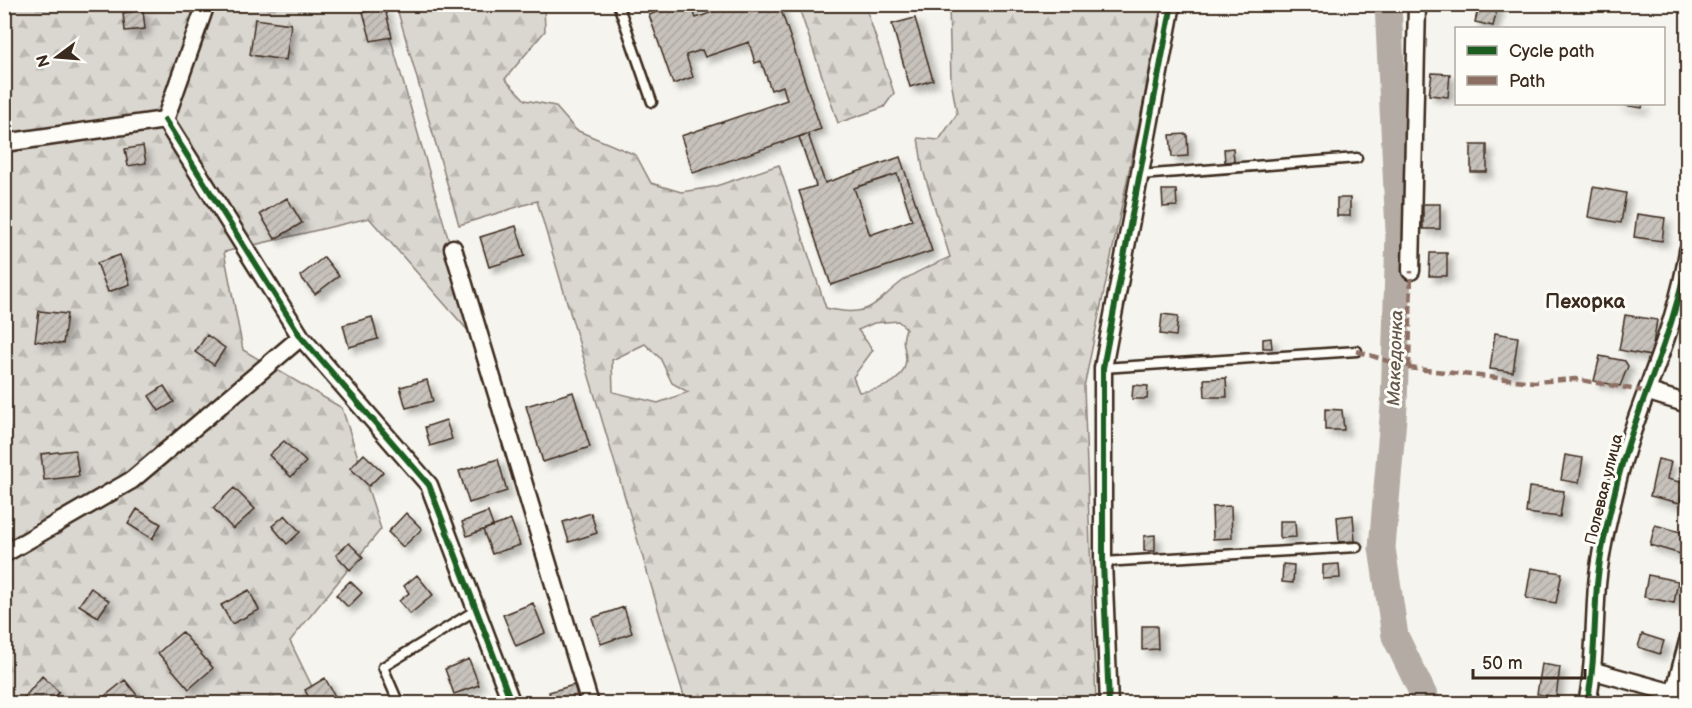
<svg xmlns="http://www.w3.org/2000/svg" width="1692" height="708" viewBox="0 0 1692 708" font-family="'Balsamiq Sans',sans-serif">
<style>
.forest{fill:url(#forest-firs);stroke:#8a8077;stroke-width:1.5;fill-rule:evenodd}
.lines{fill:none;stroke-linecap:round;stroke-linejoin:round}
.river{stroke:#b4aca4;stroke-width:27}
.building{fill:url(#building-hatch);stroke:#3b2a1e;stroke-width:1.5;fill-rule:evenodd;filter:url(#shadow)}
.lane-casing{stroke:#3b2a1e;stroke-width:13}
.street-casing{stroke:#3b2a1e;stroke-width:21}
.lane{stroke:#fdfcf7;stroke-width:8}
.street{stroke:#fdfcf7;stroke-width:16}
.quiet{stroke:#8d6e63;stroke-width:4.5;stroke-dasharray:9 4.5;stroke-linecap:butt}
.cycleway-casing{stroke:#fdfcf7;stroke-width:10}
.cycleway{stroke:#1b5e20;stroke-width:6}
.labels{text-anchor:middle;stroke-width:6;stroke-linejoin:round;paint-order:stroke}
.street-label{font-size:16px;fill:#3b2a1e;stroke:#fdfcf7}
.water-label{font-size:18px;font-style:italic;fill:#65584d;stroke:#fdfcf7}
.quarter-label{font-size:20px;font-weight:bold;fill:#3b2a1e;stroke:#fdfcf7}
</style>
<defs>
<pattern id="forest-firs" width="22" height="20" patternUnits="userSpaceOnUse" patternTransform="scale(1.5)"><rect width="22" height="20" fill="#dad6d0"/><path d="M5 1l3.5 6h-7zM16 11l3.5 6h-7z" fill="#bcb8b2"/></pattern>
<pattern id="building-hatch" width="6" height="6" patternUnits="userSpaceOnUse" patternTransform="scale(1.5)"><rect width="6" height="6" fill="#c7c1bb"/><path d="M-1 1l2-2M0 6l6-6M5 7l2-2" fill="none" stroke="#aca6a0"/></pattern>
<filter id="shadow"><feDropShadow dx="5.5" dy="5.5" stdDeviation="3" flood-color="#0004"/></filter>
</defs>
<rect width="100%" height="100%" fill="#f5f4ee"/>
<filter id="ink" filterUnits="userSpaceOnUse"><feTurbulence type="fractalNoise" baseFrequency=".0167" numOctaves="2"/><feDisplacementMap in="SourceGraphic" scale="12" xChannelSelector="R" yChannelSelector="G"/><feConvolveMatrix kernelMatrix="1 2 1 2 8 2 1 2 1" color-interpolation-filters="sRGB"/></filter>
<g filter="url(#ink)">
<!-- forest -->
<path class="forest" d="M4,5H381L478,342L369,218L224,252L243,350L342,408L381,529L290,641L320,703H5Z
M396,5H544L545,31L505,79L525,100L555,106L576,130L636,155L651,183L681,192L713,187L779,165L826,308C871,319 873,303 904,280C918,270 936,264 950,257L923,170L918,138L939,140L957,114L951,81L949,5H1161L1144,99L1084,387L1096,703H686L537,201L459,225ZM898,321L906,328C900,347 906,345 906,360C904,384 879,390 859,392L853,377L873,350L858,330L874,323ZM645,344L660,358L672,383L688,392L658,403L613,392L612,360Z
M798,5H865L894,93L884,107L838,123Z"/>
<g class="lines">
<!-- river -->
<path class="river" d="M1388,4L1399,232L1394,406L1382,548L1395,636L1428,704"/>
</g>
<!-- building -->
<path class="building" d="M680,4H691L696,18L734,4H779L821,129L693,173L681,136L787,100L783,86L771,90L761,61L755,63L749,42L705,57L702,50L686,55L693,77L673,84L649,15Z
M1479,4L1498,6L1493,26L1475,22Z
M385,9L392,37L371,41L363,12Z
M143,10L145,29L125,31L123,13Z
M915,18L933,80L910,87L892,24Z
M255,19L291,24L286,60L250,55Z
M1432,73L1450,74L1448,97L1429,95Z
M1616,104H1643L1642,108Z
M808,134L825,183L900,157L932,251L831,285L799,191L816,186L799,137ZM897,174L912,220L870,235L854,188Z
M1187,134L1188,156L1172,157L1170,135Z
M1471,145H1487V172H1471Z
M143,146L146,163L128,166L125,149Z
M1233,148L1234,161L1225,162L1224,149Z
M1593,187L1626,193L1621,223L1588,217Z
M1162,190H1176L1177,206L1163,207Z
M287,198L302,223L275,239L260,214Z
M1337,198H1350V216H1337Z
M1423,204H1440V229H1423Z
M1637,214L1665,218L1662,241L1634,237Z
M516,226L525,256L489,267L480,237Z
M1430,253H1447V276H1429Z
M120,255L130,284L108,292L97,263Z
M324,257L339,276L315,294L300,276Z
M39,311L67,314L63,344L35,341Z
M1162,314L1178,316L1176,336L1160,334Z
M1625,315L1657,320L1651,356L1619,350Z
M372,317L378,339L349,347L343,325Z
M1495,333L1518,337L1513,372L1490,369Z
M207,335L225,348L214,365L195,352Z
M1271,338L1272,348H1263V339Z
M1687,349H1688V368L1682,366Z
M1600,356L1625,361L1628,366L1620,386L1594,381Z
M1226,378L1227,397H1205L1204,379Z
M427,380L433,401L406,408L400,387Z
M1133,385L1148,386L1147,399H1132Z
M164,386L174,402L159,411L149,396Z
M573,392L590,447L543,462L526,406Z
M1325,409L1342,410L1344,430H1325Z
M446,420L452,439L430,446L425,427Z
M284,441L306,462L291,477L269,455Z
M75,450L79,476L44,480L41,454Z
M364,454L383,472L369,486L350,468Z
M1565,455L1583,458L1579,483L1561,480Z
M498,459L507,491L469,503L459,471Z
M1658,459L1671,462L1667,479L1684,483L1680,503L1650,496Z
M1529,487L1564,491L1560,517L1526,513Z
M234,488L255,509L233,529L213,508Z
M1231,506L1232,538L1213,539L1212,507Z
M137,509L161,524L152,539L128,524Z
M488,512L493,526L467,536L462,522Z
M406,513L422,529L403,547L388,532Z
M591,513L597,533L569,542L563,522Z
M285,515L300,532L287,544L272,526Z
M1353,515L1355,541L1339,542L1337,517Z
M511,520L520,545L492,554L483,530Z
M1280,521H1295L1296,537L1280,538Z
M1655,525L1688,534L1684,555L1650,545Z
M1155,535V551H1144V536Z
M349,543L363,557L350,570L336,555Z
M1283,564L1294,565L1293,583L1282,582Z
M1339,564L1340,578L1323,579V565Z
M1531,568L1562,573L1556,603L1526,598Z
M417,575L433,595L410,614L399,601L409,593L404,586Z
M1648,575L1678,581L1674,603L1644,597Z
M350,581L362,593L348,607L336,595Z
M91,588L109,601L98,617L79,605Z
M249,590L259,610L232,624L221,605Z
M533,603L545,633L516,646L503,615Z
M624,607L632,633L601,644L592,618Z
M1142,626H1157L1158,649L1142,650Z
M182,632L213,668L189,689L158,653Z
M1642,634L1664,641L1660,654L1638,647Z
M469,659L479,685L454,694L445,669Z
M1542,664L1560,667L1556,697L1537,694Z
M42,676L59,692L49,704H19Z
M325,678L337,700L331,704H312L305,690Z
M125,680L144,704H101L99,701Z
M574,685L580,704H552L549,692Z"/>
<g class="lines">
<!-- lane casing -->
<g class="lane-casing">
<path id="lane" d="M618,4L652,102
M1140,175L1357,158
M1103,368L1357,351
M1103,562L1357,547
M399,704L383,667L476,610"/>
</g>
<!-- street casing -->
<g class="street-casing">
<path id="street" d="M165,120L301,337L429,485L512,704
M165,120L206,4
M4,143L165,120
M453,248L590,704
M1411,271L1417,4
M1649,392L1688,404
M4,554L132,480L301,337
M1594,671L1688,697
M1674,694L1688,641
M1109,704L1103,562V368L1172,4
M1587,704C1595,664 1594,625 1597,585C1600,552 1608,520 1616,487C1635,406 1676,334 1688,251"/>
</g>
<!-- lane -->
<use href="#lane" class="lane"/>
<!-- street -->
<use href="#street" class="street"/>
<!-- quiet -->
<path class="quiet" d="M1357,351L1409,368L1534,382L1575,379L1649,392
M1409,368L1411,271"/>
<!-- cycleway casing -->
<g class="cycleway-casing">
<path id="cycleway" d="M165,120L301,337L429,485L512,704
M1109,704L1103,562V368L1172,4
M1587,704C1595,664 1594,625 1597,585C1600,552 1608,520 1616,487C1635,406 1676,334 1688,251"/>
</g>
<!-- cycleway -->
<use href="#cycleway" class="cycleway"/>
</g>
</g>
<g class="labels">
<!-- street labels -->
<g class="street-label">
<text transform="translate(1603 489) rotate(-76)" y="6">Полевая улица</text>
</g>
<!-- water labels -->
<g class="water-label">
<text transform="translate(1395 358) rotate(-88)" y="6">Македонка</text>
</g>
<!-- quarter labels -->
<g class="quarter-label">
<text x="1585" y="308">Пехорка</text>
</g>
</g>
<!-- margin -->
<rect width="1692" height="708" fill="none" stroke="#fdfcf7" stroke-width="24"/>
<rect x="12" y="12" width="1668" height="684" fill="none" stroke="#3b2a1e" stroke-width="2" filter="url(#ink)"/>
<!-- legend -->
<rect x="1455" y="27" width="210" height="78" fill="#fdfcf7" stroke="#afa8a0" stroke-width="1.5"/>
<rect x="1467" y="46" width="30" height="9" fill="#1b5e20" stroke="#afa8a0" stroke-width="1.5"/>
<text x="1509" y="57" font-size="18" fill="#3b2a1e">Cycle path</text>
<rect x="1467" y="76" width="30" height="9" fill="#8d6e63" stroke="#afa8a0" stroke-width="1.5"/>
<text x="1509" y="87" font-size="18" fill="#3b2a1e">Path</text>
<!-- north arrow -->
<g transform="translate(57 57) rotate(254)" stroke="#fdfcf7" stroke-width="4.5" paint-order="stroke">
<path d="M0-4.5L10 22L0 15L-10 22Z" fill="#3b2a1e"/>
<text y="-9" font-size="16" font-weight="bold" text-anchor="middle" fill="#3b2a1e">N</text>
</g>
<!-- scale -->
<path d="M1473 669v9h112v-9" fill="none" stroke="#3b2a1e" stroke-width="3"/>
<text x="1482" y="669" font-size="18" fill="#3b2a1e" stroke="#fdfcf7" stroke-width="4.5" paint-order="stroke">50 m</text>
</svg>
